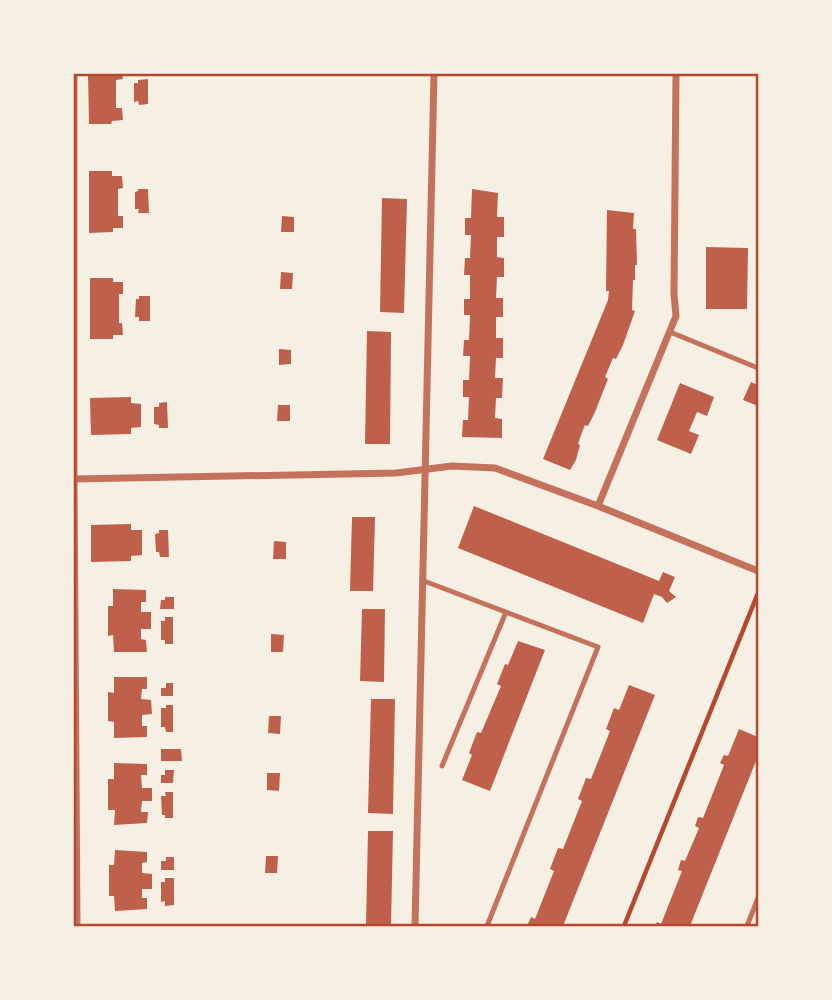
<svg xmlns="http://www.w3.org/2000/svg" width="832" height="1000" viewBox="0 0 832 1000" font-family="'Noto Sans',sans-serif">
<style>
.building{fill:#bf614a}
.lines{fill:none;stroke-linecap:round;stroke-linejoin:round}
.path{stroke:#b5482f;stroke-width:4.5}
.service{stroke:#c5725c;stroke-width:5}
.minor{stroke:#c5725c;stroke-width:7}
.neatline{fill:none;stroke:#b5482f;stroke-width:2.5}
</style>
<rect width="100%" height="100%" fill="#f6efe4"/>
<!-- building -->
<path class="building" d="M88,74H122L123,79L116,80V108H122L123,120L112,121L111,124H89Z
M148,79V104L139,105L138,101L134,102V83H138V80Z
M89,171H112V176H122L123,188L118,189V216H123V228H113V232L89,233Z
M138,189H148L149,213H138L139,209H135V192L138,191Z
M472,189L498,193L497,217H504V237H497V257L504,258V277H497L496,298H503V317H496V338H503V358H496L495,378H503L502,398H496L495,418L502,419V438L462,437L463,420H468L469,397H463V380H469L470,356H463L464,340H469L470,315H464V299H470V275H464L465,258H470L471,235H465V218H471Z
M382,198L407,199L404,313L380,312Z
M607,210L634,213L633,229H636L637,265H635V280H633L632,310L635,311L623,345L616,359L613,358L605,377L608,379L595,412L588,426L585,425L581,435L578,444L580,445L576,460L570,470L543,459L608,300L609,291H606Z
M282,216L294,217V232H281Z
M706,247L748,248L747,309H706Z
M281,272L293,273L292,289H280Z
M90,278H113V282H123V294H119V323H122L123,335H113V339H90Z
M139,296H150V321H139V317H135L136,299H139Z
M367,331L391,332L390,444H365Z
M279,349L291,350V364L279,365Z
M751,382L758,385V406L743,400Z
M680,383L714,397L707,416L697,412L689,431L699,435L691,454L657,440Z
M131,397V403L141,404V427L131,428V434L91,435L90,398Z
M167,402L168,428H159V425L154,424V407H159V403Z
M278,405H290V421H277Z
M474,506L659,581L663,572L675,577L669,591L676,597L667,603L662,597L654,594L643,623L458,548Z
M352,517H375L373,591H350Z
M131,524V530H142V555L131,556V561L91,562V525Z
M159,530H168L169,557H160L159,552H156L155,534L159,533Z
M274,541L286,542V559H273Z
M113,589L146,590V602H141V612H151V629H141V639L146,640L147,652H114L113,635L108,636V606H113Z
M165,597H174V609H160L161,600H165Z
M362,609H385L384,682L360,681Z
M165,617H173V644H165V640H161V621H165Z
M271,634L284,635L283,652H271Z
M518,641L545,650L490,791L462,780L472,755L469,753L477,732L481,733L501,686L497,684L505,664L508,665Z
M114,677H147V689H142L141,699L151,700L152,714L142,715V726H147V737L114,738V722L108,721V692L114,693Z
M166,683H173V696H161V688H166Z
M629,685L655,695L563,926H527L531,917L535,919L554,871L550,869L558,848L563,849L582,801L578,799L586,778L591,779L610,731L606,729L614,708L619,710Z
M371,699H395L393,814L368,813Z
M166,705H173V732H166L165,727H161V708H166Z
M269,716H281L280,734L268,733Z
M739,729L758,737V756L690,926H655L657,922L661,924L682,871L678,870L681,860L685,861L699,828L695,826L698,817L703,818L724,765L720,763L724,755L728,756Z
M161,749H181L182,761H161Z
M114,763L147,764V775H141L142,788H152V801H142L141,812H148L147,823L114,825L115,810H108V779H114Z
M165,770H174L173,783H161V775H165Z
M267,773H280L279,791L267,790Z
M165,792H173V818H165V815H162L161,796H166Z
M368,831H393L391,926H366Z
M115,850L147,852V862L142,863V873L152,874V889H142V898H147V909L115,911L114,896H109V865H114Z
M266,856H278L277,873H265Z
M166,857H174V870H161V861H166Z
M165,878H174V905L165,906V901L161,902V882H165Z"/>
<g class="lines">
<!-- path -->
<path class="path" d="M624,926L758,593"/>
<!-- service -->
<path class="service" d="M670,332L758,368
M424,581L598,647L487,926
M442,766L506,612
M747,926L758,898"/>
<!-- minor -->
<path class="minor" d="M74,74V479L77,924
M74,479L396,473L452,466L495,468L598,506L758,571
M598,506L676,316L674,294L676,74
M415,926L434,74"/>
</g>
<!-- border -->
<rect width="832" height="1000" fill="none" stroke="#f6efe4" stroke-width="150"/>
<rect x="75" y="75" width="682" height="850" class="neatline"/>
</svg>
